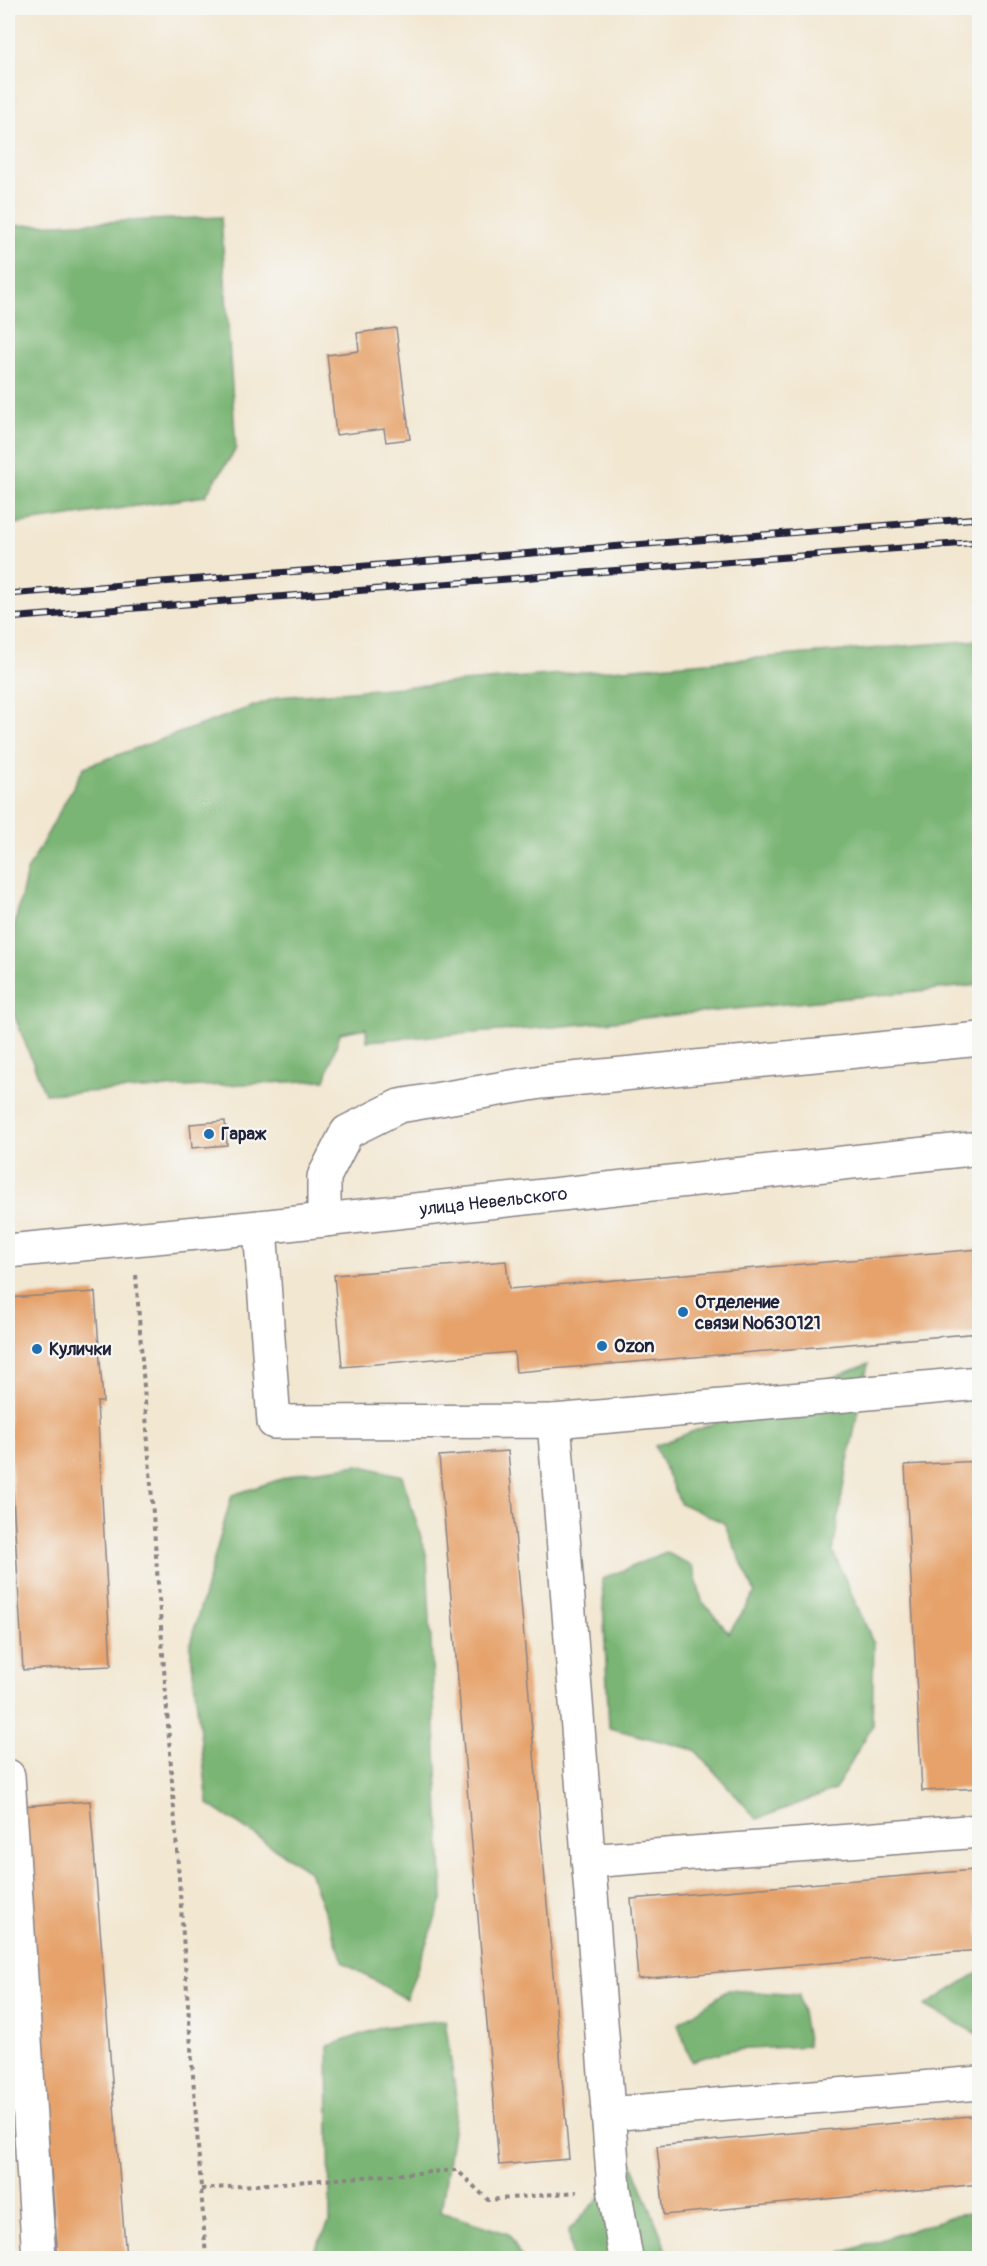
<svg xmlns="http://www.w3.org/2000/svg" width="987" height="2266" viewBox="0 0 987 2266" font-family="Pangolin,sans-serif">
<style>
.forest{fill:#7ab574;stroke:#4e6c58;stroke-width:1.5}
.building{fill:#e6a26a}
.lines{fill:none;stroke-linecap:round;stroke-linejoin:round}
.minor-casing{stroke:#8a8486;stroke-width:36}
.path{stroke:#8a8486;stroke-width:4;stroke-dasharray:4.5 4.5;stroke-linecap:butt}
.minor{stroke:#fff;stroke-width:33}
.rail-casing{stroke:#22223b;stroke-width:7}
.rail{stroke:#f6f6f2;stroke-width:4.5;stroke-dasharray:14;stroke-linecap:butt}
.poi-dot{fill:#1f6fb2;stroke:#f6f6f2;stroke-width:2}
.labels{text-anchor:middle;stroke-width:4.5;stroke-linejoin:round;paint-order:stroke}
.poi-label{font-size:18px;font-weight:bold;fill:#22223b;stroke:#f6f6f2;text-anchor:start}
.street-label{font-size:18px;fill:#22223b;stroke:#f6f6f2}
</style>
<rect width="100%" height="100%" fill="#f6f6f2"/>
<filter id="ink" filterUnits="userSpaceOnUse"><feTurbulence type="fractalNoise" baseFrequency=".0167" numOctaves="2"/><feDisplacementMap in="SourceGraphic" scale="12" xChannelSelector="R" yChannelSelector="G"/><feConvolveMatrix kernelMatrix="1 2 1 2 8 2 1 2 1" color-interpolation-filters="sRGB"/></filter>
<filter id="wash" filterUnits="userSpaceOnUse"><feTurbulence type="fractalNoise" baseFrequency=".008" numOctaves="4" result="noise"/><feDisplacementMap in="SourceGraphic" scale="24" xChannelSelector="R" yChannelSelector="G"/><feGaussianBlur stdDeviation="1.35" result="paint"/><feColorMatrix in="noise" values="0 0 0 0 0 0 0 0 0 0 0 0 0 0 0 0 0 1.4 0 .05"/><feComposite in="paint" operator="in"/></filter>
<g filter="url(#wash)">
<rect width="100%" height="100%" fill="#f2e7d1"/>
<!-- forest -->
<path class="forest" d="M221,217L236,449L205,496L8,525V226Z
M979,640V985L553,1027L367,1041L366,1028L340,1033L325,1080L45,1094L8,999V953L27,871L84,767L279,697Z
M868,1364L846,1470L833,1552L874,1644L872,1726L835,1790L757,1819L695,1750L609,1728L602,1579L666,1552L693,1567L702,1601L729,1633L755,1593L724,1523L680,1503L655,1446Z
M358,1465L402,1476L427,1557L443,1898L406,1999L344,1963L309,1871L208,1804L190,1644L232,1495L303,1472Z
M979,1971V2035L925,2006L974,1975Z
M728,1990L799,1995L808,2046L730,2050L691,2061L678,2024Z
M445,2020L457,2103L441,2212L509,2234L522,2258H310L330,2221L328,2046L383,2027Z
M632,2163L668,2253V2258H572L569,2230Z
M979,2212V2258H843L841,2253L960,2214Z"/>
<g id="blocks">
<!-- building -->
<path class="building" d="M396,328L410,439L386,442L384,429L336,435L327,355L359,351L357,333Z
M225,1121L227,1145L192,1148L190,1124Z
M980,1249V1333L516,1372L514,1352L342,1367L334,1275L506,1261L509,1289Z
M95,1292L103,1402H97L111,1666L23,1670L8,1408V1298Z
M508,1451L569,2159L499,2165L439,1456Z
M980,1461V1788L922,1791L905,1465Z
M90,1801L126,2258H58L22,1806Z
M974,1870L980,1950L638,1979L631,1899Z
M980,2115V2184L664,2215L657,2146Z"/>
</g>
</g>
<g filter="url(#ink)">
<use href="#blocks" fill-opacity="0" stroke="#8a8486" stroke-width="1.5"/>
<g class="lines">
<!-- minor casing -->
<g class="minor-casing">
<g id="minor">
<path d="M324,1220V1177L347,1132L399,1106L541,1082L980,1039"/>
<path d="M260,1227L274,1422L554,1421L614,2188L626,2258"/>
<path id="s1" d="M8,1251L260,1227L980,1148"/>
<path d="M554,1421L980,1383"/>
<path d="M8,1776L39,2258"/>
<path d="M588,1861L980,1831"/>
<path d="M608,2114L980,2083"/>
</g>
</g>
<!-- path -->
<path class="path" d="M136,1275L206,2258
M201,2189L457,2170L488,2200L577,2192"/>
<!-- minor -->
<use href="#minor" class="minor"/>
<!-- rail casing -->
<g class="rail-casing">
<path id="rail" d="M8,594L980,518
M8,618L980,542"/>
</g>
<!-- rail -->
<use href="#rail" class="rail"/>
</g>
</g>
<!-- markers -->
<g class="poi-dot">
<circle cx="209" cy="1134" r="6"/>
<circle cx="683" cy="1312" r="6"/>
<circle cx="602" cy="1346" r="6"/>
<circle cx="37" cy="1349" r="6"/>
</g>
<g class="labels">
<!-- poi labels -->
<g class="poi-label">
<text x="221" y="1140">Гараж</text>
<text x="695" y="1308">Отделение<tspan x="695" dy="21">связи №630121</tspan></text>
<text x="614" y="1352">Ozon</text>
<text x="49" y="1355">Кулички</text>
</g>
<!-- street labels -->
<g class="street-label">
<text dy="6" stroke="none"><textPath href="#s1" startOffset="488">улица Невельского</textPath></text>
</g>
</g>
<!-- margin -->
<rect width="987" height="2266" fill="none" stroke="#f6f6f2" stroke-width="30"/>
</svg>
